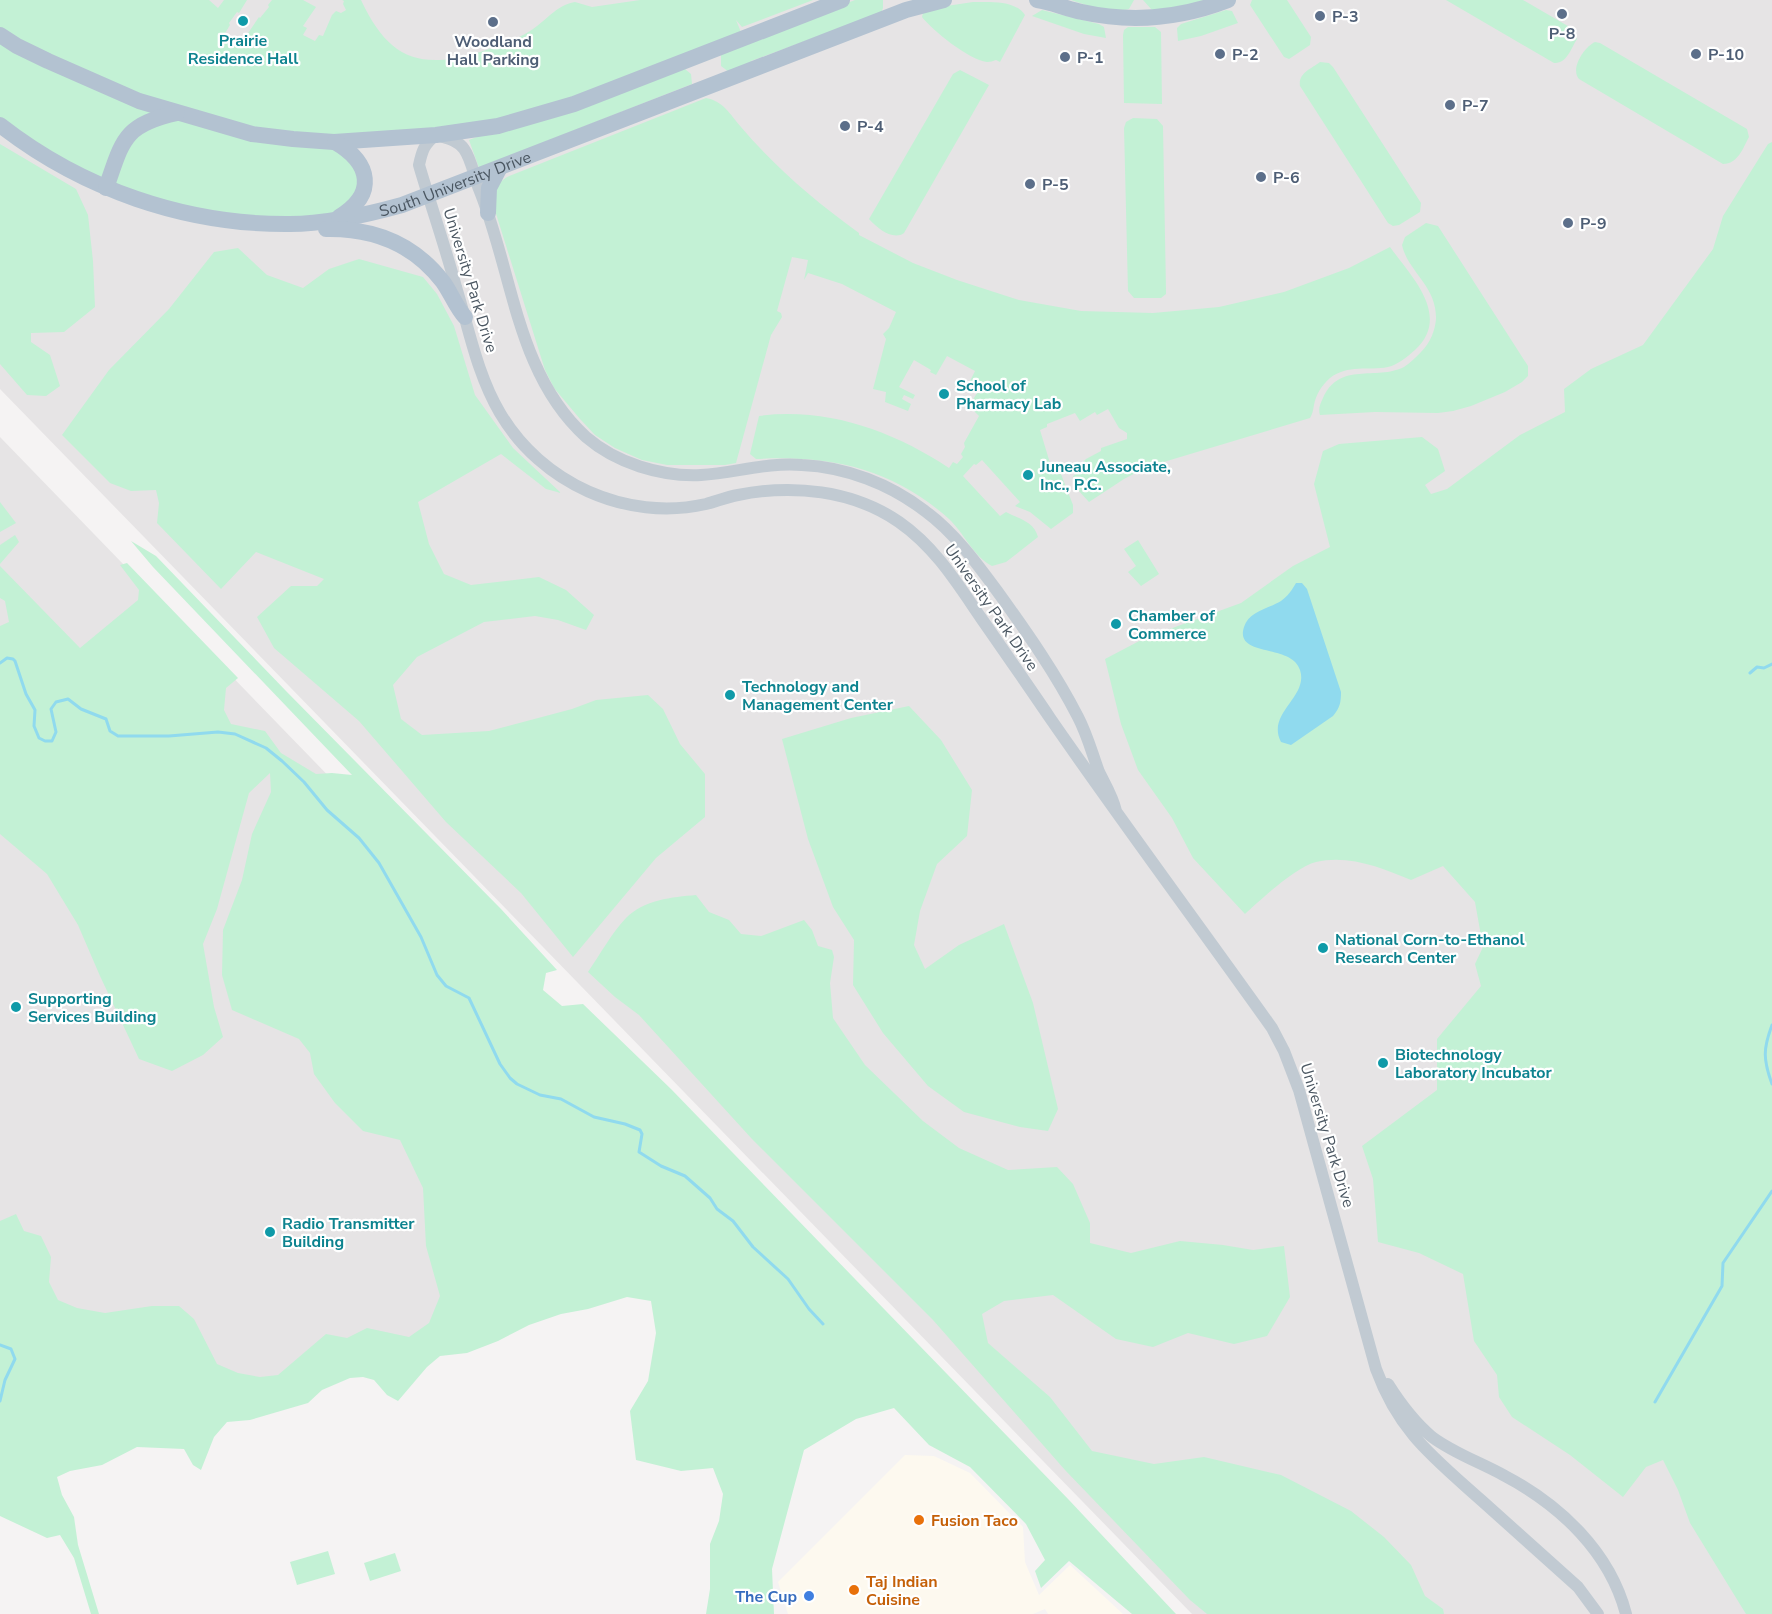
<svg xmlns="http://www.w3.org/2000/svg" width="1772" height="1614" viewBox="0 0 1772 1614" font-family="'Nunito Sans',sans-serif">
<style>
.commercial{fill:#fdf9ef}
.education{fill:#e6e4e5}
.green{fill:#c3f1d5}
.water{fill:#90daee}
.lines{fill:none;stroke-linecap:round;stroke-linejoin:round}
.stream{stroke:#90daee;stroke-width:3}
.minor{stroke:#c1cad2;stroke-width:12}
.major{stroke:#b3c2d1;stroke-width:16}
.service-dot{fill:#5c6f8a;stroke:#fff;stroke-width:2}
.culture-dot{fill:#0f9aa8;stroke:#fff;stroke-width:2}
.food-dot{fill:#e8710a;stroke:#fff;stroke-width:2}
.shop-dot{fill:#3f7fe0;stroke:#fff;stroke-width:2}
.labels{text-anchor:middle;stroke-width:4.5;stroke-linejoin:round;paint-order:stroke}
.service-label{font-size:16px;font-weight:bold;fill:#4e5e75;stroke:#fff;text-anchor:start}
.culture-label{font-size:16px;font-weight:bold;fill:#0d838f;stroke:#fff;text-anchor:start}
.street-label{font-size:16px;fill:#4a5661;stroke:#fff}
.food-label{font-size:16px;font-weight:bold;fill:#c56008;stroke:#fff;text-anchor:start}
.shop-label{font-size:16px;font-weight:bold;fill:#366cbe;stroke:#fff;text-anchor:end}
</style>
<rect width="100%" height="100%" fill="#f5f3f3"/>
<!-- commercial -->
<path class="commercial" d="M905,1455L934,1456L970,1473L1023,1527L1025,1562L1039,1595L1070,1565L1123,1614H1048L1045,1609L1033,1614H788L778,1582Z"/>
<!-- education -->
<path class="education" d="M0,0H1772V1614H1192L0,389Z
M0,437L781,1243L29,1475L0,1388Z"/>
<!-- green -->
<path class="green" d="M0,0H209L218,8L224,0H247L239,13L237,12L229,23L230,25L224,35L232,42L235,39L239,42L244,35L246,36L259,17L260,18L269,7L268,5L272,0H303L316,7L303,26L307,28L303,35L315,41L319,35L323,36L332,15L336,11L341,13L346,10L343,4L344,1L342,0H361C387,55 415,70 474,54C494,48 512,42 530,31C545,22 556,5 575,2L592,7L640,0H813L742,27L736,20L743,37L531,118L342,142L362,168L350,211L297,223L135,199L0,125Z
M855,0H883V8L881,13L751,61L750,65L729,72L721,66V54L749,41Z
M1071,0H1134L1129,9C1112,13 1087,6 1071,0Z
M1143,0H1205L1184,6L1152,10Z
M1252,0H1287L1311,37L1310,45L1289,59L1284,57L1250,5Z
M1446,0H1523L1573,29L1577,39C1571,48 1567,64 1554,63Z
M973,2C991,2 1015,0 1025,15L1000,62L996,60C993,61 990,62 987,62C969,60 932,30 922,17L923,13L940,7Z
M1042,10L1099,24L1104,27L1106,38L1084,34L1032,16Z
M1226,10L1232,11L1238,23L1201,36L1178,41L1177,28L1181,24Z
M1128,27H1155L1161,32L1162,104L1124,103L1123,35L1124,30Z
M1595,42L1600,43L1747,129L1749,137C1743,148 1738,164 1723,164L1579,79C1570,69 1584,47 1595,42Z
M1320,62L1329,63L1333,67L1421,203L1420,212L1399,225L1393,226L1388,223L1300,86C1298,73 1311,69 1320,62Z
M685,69L691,74L692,84L479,168L469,140L474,138Z
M960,70L989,85L904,233C893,241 877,228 869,219L953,74Z
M706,98C723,101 730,114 741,127C776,168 815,201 859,233V235L913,263L957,280L1019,300L1081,311L1153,313L1219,307L1284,292L1349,268L1390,247C1411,276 1452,316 1415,350C1408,356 1398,365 1388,367C1368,371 1348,364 1330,378C1322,385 1316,394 1314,405C1313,410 1313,413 1310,418L1147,467L1124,479L1089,502L1077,489L1073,476L1076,474V469L1086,459L1101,451V448L1127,439V433L1119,428L1108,409L1097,415L1095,412L1080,421L1075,413L1047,424V427L1040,430L1053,473L1060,472L1061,474L1073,505V513L1051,529L1030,512L1015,506L1020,502L982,460L976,465L974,464L963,476L1000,516L1006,512C1019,519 1034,521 1038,537L1006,562L992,566C973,556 964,533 949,519C892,468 830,455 756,459L750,454L759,416C827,407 893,431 949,468L953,462L957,464L963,457L961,454L965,447L964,443L979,416L969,406L977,393L967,387L975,371L947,356L936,375L930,372L931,370L914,360L899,387L915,395L913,399L904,395L902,399L911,404L908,411L885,402L886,392L873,389L886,339L883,334L889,328L896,312L842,284L808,273L804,280L808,260L792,257L777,311L781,313L782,317L771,335L736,463L725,465H667L642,460L615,448L595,435L580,419L554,388L545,370L492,201L499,183L507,177Z
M1133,118L1157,119L1163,126L1166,291V294L1161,298H1134L1128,291L1124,128L1126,122Z
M1772,142V1614H1746L1690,1523L1678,1490L1663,1460L1646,1467L1623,1497L1570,1455L1512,1417L1499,1397L1497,1375L1474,1341L1463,1274L1419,1253L1378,1242L1373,1179L1362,1146L1437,1090V1039L1481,986L1475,964L1483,947L1475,902L1443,866L1411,880C1383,868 1348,854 1316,862C1296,867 1261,899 1245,914L1193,858L1172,818L1138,770L1121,724L1105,659L1145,638L1241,603L1293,566L1330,547L1314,484L1323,451L1339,444L1422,437L1438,449L1445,471L1425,485L1431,494L1447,489L1520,435L1565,412L1564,389L1591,369L1643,345L1713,249L1723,216L1768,144Z
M0,144L76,189L88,215L93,261L95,307L64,332L31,333V342L50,355L60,386L46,396L27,395L0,364Z
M1426,223L1438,226L1528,366V376L1522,382L1505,392L1471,406L1453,411L1438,413L1375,412L1320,415C1318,409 1320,404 1323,398C1340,361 1376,381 1404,367C1410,363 1416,357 1421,352C1430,343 1435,331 1436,319C1437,286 1408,272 1402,245L1405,237Z
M238,248L267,275L303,288L329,269L359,259L423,277L437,294L454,326L475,395L513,448L561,493L546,489L501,454L418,502L429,544L444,574L471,585L539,577L566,590L594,615L586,630L558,620L535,616L484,622L417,657L393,685L401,719L422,735L489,731L572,709L596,700L648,695L663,709L680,744L705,774V817L656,858L573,957L521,893L446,822L359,721L274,648L257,617L291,586H317L324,579L256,552L221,589L157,523L159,503L156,490L131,491L110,483L62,435L109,370L169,309L214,252Z
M0,502L16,523L0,532Z
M15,535L19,542L0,564V545Z
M1138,540L1159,574L1141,586L1128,572L1136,566L1124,549Z
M131,541L156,556L286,691L501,909L557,970L546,973L543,990L562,1006L583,1004L671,1089L1069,1500L1176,1614H1132L1069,1561L1041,1588L1035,1571L1045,1560L1026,1524L970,1467L929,1445L894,1408L856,1419L804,1450L772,1569L774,1614H706L710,1589V1544L719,1521L723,1494L713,1468L681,1471L636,1460L630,1411L648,1381L656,1333L651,1301L627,1297L588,1309L561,1314L529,1325L498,1341L467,1353L440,1356L427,1367L398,1401L387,1395L374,1380L363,1377L350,1378L322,1390L308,1403L250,1420L227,1422L214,1437L201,1470L193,1465L184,1449L137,1447L102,1465L70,1471L57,1477L62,1495L74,1517L78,1545L99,1614H91L74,1558L60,1535L47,1538L0,1516V1221L16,1214L24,1231L41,1236L51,1257L49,1282L58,1300L77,1308L105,1313L152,1306H179L194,1319L217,1364L238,1373L260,1377L278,1375L326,1334L347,1338L367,1328L409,1337L429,1323L440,1296L426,1246L423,1188L400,1140L363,1131L335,1103L314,1074L310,1053L299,1039L232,1010L222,975L223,930L242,880L252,834L271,792L270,773L249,793L217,909L203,944L214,1007L223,1037L203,1055L172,1071L139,1059L100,976L78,925L47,874L0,834V626L9,622L5,601L0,598V566L80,648L138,600L139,590L120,565L127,563L238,678L226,688L224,710L231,724L265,731L281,753L316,774L332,773L352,775L153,567Z
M909,706L941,740L972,790L967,836L937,864L920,911L914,945L925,969L959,945L1004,924L1033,1003L1058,1109L1048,1131L1020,1127L964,1112L928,1086L883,1033L853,985L854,940L833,907L808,839L782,739L851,718Z
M696,895L709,912L729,920L741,934L761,936L804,920L812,930L818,946L832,950L834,957L830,983L833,1018L865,1065L923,1121L959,1148L1008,1170L1057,1167L1073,1184L1090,1223V1243L1131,1253L1180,1241L1223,1245L1253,1250L1284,1246L1290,1297L1267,1336L1234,1344L1188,1333L1153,1347L1116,1339L1053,1295L1004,1301L982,1314L988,1343L1050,1397L1092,1451L1154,1464L1204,1457L1281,1475L1351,1511L1384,1537L1411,1565L1425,1596L1443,1609L1444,1614H1207L1190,1600L1065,1470L933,1320L752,1139L639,1015L615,997L588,972C599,956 613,931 626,918C644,900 672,897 696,895Z
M328,1551L335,1574L297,1585L290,1562Z
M395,1553L401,1571L370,1581L364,1563Z"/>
<!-- water -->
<path class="water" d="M1296,583H1302L1307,589L1341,692C1341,702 1340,708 1333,716L1291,745L1281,742C1266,713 1309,697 1300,670C1292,643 1234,658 1244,627C1249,611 1268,609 1281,601C1288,596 1292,590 1296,583Z"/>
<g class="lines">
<!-- stream -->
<path class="stream" d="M0,663L7,658L13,659L15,661L26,694L35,710L34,726L39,738L45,741H52L56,732L51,709L56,702L68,699L81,709L106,719L110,731L118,736H169L218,732L235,734L266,748L282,761L304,782L327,810L359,838L379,863L421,937L437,975L446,986L469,998L500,1064L510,1078L517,1084L540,1095L561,1099L594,1117L625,1124L640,1130L642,1134L639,1152L661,1166L685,1176L710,1198L717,1209L733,1221L753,1247L788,1279L809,1309L823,1324
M1750,673L1757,667L1764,668L1772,664
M1772,1025C1763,1049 1763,1059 1772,1084
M0,1345L11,1349L15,1359L5,1380L0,1401
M1655,1402L1722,1286L1723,1263L1772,1191"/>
<!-- minor -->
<path class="minor" d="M1116,811C1113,797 1105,784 1099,772C1092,753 1087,734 1078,717C1056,674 1028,634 1000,595C978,565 955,533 925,511C890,484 846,467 802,465C767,462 735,473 701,475C661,477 616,463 586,437C516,374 513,272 479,189C474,177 472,160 464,149C458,140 446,138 436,135C424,144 422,151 419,165C431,206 445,246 456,287C469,329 477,374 500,413C541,483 626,522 706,504C717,501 727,497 738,495C792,484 853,490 899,522C935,547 957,583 981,618C1004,651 1027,684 1050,718C1122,822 1198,924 1272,1028L1284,1051L1299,1090L1376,1369C1399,1432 1433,1457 1481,1500C1513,1529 1546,1558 1578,1587L1598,1614
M1388,1384C1400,1403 1414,1422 1432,1437C1455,1454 1480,1462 1505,1476C1560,1505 1610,1552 1626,1614"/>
<!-- major -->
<g class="major">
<path d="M1037,0C1052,2 1066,9 1082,12C1132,23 1179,19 1228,0"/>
<path d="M0,35L17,46L48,61L139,101L252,134L293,139L334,142L436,135L498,126L574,104L842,0"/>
<path id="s1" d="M0,125C82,189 185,225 290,224C327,224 366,215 402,205L906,10L944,0"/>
<path d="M335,142C371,163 377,194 339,217"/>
<path d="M106,188C123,140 123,125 177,113"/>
<path d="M488,213L489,188L499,169"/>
<path d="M326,229C373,228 414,244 443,282C451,293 456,307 465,317"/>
</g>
</g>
<!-- markers -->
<g class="service-dot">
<circle cx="1562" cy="14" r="6"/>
<circle cx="1320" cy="16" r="6"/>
<circle cx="493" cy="22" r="6"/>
<circle cx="1220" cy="54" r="6"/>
<circle cx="1696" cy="54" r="6"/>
<circle cx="1065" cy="57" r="6"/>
<circle cx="1450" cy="105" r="6"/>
<circle cx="845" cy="126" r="6"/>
<circle cx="1261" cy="177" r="6"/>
<circle cx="1030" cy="184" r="6"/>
<circle cx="1568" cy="223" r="6"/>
</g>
<g class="culture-dot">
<circle cx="243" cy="21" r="6"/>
<circle cx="944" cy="394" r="6"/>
<circle cx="1028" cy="475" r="6"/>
<circle cx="1116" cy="624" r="6"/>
<circle cx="730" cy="695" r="6"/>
<circle cx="1323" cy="948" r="6"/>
<circle cx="16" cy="1007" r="6"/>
<circle cx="1383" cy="1063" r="6"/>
<circle cx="270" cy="1232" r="6"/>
</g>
<g class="food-dot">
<circle cx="919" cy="1520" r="6"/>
<circle cx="854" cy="1590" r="6"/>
</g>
<circle class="shop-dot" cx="809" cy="1596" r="6"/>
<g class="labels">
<!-- service labels -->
<g class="service-label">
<text x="1332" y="22">P-3</text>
<text x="1562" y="39" text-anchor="middle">P-8</text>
<text x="493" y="47" text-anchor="middle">Woodland<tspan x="493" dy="18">Hall Parking</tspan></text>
<text x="1232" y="60">P-2</text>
<text x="1708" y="60">P-10</text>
<text x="1077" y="63">P-1</text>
<text x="1462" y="111">P-7</text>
<text x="857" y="132">P-4</text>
<text x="1273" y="183">P-6</text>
<text x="1042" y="190">P-5</text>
<text x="1580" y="229">P-9</text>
</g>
<!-- culture labels -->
<g class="culture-label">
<text x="243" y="46" text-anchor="middle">Prairie<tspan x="243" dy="18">Residence Hall</tspan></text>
<text x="956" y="391">School of<tspan x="956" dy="18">Pharmacy Lab</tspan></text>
<text x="1040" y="472">Juneau Associate,<tspan x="1040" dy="18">Inc., P.C.</tspan></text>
<text x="1128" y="621">Chamber of<tspan x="1128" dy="18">Commerce</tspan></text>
<text x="742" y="692">Technology and<tspan x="742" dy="18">Management Center</tspan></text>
<text x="1335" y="945">National Corn-to-Ethanol<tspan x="1335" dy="18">Research Center</tspan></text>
<text x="28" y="1004">Supporting<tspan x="28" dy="18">Services Building</tspan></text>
<text x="1395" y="1060">Biotechnology<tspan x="1395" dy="18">Laboratory Incubator</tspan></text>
<text x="282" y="1229">Radio Transmitter<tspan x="282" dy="18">Building</tspan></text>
</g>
<!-- street labels -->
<g class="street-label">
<text dy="6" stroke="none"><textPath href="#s1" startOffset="483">South University Drive</textPath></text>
<text transform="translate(471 280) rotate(73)" y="6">University Park Drive</text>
<text transform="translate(992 607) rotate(55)" y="6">University Park Drive</text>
<text transform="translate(1328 1135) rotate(73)" y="6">University Park Drive</text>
</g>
<!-- food labels -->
<g class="food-label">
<text x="931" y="1526">Fusion Taco</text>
<text x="866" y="1587">Taj Indian<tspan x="866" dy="18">Cuisine</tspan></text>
</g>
<!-- shop labels -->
<g class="shop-label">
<text x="797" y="1602">The Cup</text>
</g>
</g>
</svg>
